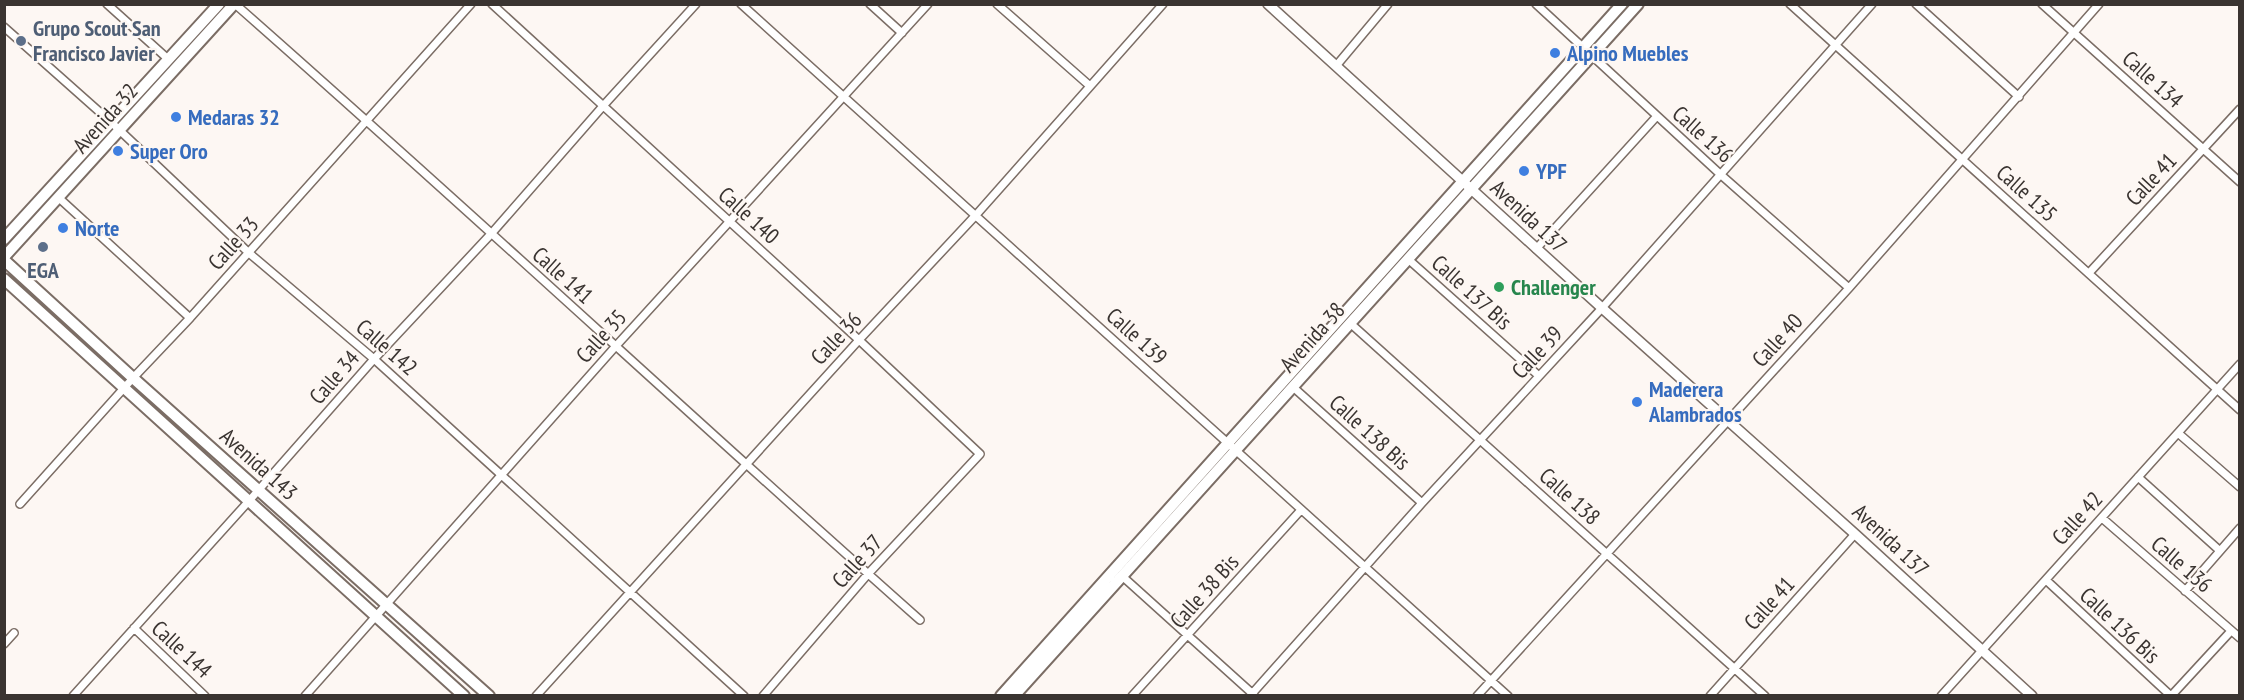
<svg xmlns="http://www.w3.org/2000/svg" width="2244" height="700" viewBox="0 0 2244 700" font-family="'PT Sans Narrow',sans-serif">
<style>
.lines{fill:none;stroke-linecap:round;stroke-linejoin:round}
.minor-casing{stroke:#7b6d65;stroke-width:10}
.tertiary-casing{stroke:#7b6d65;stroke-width:12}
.secondary-casing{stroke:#7b6d65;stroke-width:14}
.minor{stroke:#fff;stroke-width:7}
.tertiary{stroke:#fff;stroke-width:9}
.secondary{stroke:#fff;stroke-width:10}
.service-dot{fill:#5c6f8a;stroke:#fdf7f3;stroke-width:2}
.shop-dot{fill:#3f7fe0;stroke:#fdf7f3;stroke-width:2}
.leisure-dot{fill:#2e9e5b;stroke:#fdf7f3;stroke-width:2}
.labels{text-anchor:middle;stroke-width:4.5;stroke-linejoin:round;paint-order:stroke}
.service-label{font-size:22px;font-weight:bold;fill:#4e5e75;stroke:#fdf7f3;text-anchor:start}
.shop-label{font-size:22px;font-weight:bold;fill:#366cbe;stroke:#fdf7f3;text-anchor:start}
.street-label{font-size:22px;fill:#3a3431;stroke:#fdf7f3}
.leisure-label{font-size:22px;font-weight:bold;fill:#27864d;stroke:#fdf7f3;text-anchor:start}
</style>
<rect width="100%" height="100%" fill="#fdf7f3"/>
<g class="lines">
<!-- minor casing -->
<g class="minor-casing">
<path id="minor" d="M107,4L168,59
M235,4C466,207 690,416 920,620
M492,4L859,340L980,454L868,574L763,696
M741,4L1508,696
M870,4L902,33
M997,4L1090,86
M1536,4L1720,174L1849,288
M1790,4L2240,410
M1916,4L2019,97
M2042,4L2240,182
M4,27L112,123L249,253L374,359L744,696
M1336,66L1388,4
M59,198L190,318
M1536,249L1657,116
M1408,259L1539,376
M2089,273L2240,109
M1350,323L1765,696
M1293,387L1422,503
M2178,433L2240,487
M2138,477L2219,550
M20,504L133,378L190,318L471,4
M2102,518L2240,638
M1122,576L1254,695
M2046,580L2171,696
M2185,591L2240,528
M134,628L205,696
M4,644L14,633
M73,696L248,502L374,359L491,234L603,106L696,4
M305,696L615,347L928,4
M536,696L859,340L976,215L1163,4
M1132,696L1301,510
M1250,696L1422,503L1602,308L1872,4
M1477,696L1849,288L2099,4
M1710,696L1855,534
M1941,696L2240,364
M2171,696L2231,631"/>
</g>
<!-- tertiary casing -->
<g class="tertiary-casing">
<path id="tertiary" d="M1268,4L1602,308L1855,534L2032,696"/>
</g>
<!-- secondary casing -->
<g class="secondary-casing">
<path id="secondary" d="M4,239L219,4
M4,257L234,4
M4,260L133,378L489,696
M4,279L464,696
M1001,696L1622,4
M1014,696L1638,4"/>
</g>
<!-- minor -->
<use href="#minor" class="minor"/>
<!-- tertiary -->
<use href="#tertiary" class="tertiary"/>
<!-- secondary -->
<use href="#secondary" class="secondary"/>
</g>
<!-- markers -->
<g class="service-dot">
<circle cx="21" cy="41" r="6"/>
<circle cx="43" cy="247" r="6"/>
</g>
<g class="shop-dot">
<circle cx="1555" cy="53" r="6"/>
<circle cx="176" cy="117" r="6"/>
<circle cx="118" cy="151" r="6"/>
<circle cx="1524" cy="171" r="6"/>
<circle cx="63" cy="228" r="6"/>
<circle cx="1637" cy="402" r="6"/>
</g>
<circle class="leisure-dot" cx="1499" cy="287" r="6"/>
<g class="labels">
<!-- service labels -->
<g class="service-label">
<text x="33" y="36">Grupo Scout San<tspan x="33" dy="25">Francisco Javier</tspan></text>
<text x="43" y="278" text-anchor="middle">EGA</text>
</g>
<!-- shop labels -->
<g class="shop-label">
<text x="1567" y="61">Alpino Muebles</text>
<text x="188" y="125">Medaras 32</text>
<text x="130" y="159">Super Oro</text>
<text x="1536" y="179">YPF</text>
<text x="75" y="236">Norte</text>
<text x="1649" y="397">Maderera<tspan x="1649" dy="25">Alambrados</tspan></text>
</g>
<!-- street labels -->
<g class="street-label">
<text transform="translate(2153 79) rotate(42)" y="8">Calle 134</text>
<text transform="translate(105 118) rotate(-48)" y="8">Avenida 32</text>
<text transform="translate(1703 134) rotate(42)" y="8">Calle 136</text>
<text transform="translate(2151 179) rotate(-47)" y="8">Calle 41</text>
<text transform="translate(2027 193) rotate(42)" y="8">Calle 135</text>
<text transform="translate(749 215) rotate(42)" y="8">Calle 140</text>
<text transform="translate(1529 216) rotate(43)" y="8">Avenida 137</text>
<text transform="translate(233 243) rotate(-48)" y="8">Calle 33</text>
<text transform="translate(563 275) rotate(42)" y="8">Calle 141</text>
<text transform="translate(1472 292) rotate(42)" y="8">Calle 137 Bis</text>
<text transform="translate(601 336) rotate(-48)" y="8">Calle 35</text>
<text transform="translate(1137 336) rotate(42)" y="8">Calle 139</text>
<text transform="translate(1312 337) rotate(-48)" y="8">Avenida 38</text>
<text transform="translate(836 338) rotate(-47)" y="8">Calle 36</text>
<text transform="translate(1777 340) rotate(-48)" y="8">Calle 40</text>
<text transform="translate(387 347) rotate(41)" y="8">Calle 142</text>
<text transform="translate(1537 352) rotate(-47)" y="8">Calle 39</text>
<text transform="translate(334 377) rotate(-49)" y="8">Calle 34</text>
<text transform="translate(1370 432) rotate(42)" y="8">Calle 138 Bis</text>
<text transform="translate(259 464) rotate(42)" y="8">Avenida 143</text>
<text transform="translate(1570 496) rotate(42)" y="8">Calle 138</text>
<text transform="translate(2077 518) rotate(-48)" y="8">Calle 42</text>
<text transform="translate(1891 540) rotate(43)" y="8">Avenida 137</text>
<text transform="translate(857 561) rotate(-48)" y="8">Calle 37</text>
<text transform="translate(2182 564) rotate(41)" y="8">Calle 136</text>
<text transform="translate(1204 591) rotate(-48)" y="8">Calle 38 Bis</text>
<text transform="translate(1769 603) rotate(-48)" y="8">Calle 41</text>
<text transform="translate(2120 625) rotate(43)" y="8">Calle 136 Bis</text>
<text transform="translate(182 649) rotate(43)" y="8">Calle 144</text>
</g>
<!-- leisure labels -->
<g class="leisure-label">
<text x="1511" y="295">Challenger</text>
</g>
</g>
<!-- border -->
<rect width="2244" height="700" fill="none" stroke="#3a3431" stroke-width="12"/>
</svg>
